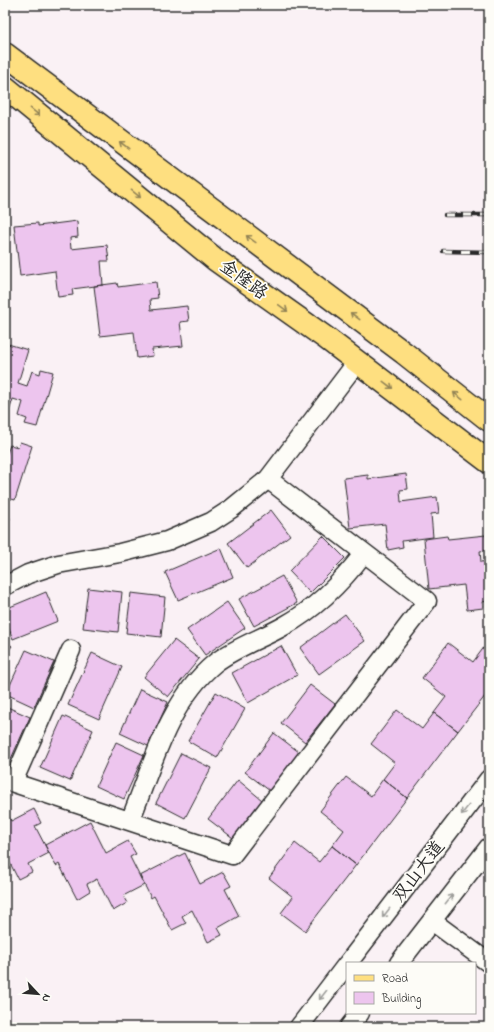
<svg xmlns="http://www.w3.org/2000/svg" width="494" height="1032" viewBox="0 0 494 1032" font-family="'Indie Flower','LXGW WenKai TC',sans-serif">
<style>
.building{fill:#edc5ee;stroke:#2b2b2b}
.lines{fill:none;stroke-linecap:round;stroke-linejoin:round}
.minor-casing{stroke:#2b2b2b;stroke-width:21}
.major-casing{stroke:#2b2b2b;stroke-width:25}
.minor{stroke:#fdfcf7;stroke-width:18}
.major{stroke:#fedf80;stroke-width:22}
.rail-casing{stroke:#2b2b2b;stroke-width:4.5}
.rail{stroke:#fdfcf7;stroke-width:3;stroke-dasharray:9;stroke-linecap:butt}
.oneway{stroke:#948556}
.oneway2{stroke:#9e9e9b}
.labels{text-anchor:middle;stroke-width:3.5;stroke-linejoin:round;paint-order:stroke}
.street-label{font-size:18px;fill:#2b2b2b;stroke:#fdfcf7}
</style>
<rect width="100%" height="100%" fill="#faf1f5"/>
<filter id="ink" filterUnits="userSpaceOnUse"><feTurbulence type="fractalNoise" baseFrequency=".025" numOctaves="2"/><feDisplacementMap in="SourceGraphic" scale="8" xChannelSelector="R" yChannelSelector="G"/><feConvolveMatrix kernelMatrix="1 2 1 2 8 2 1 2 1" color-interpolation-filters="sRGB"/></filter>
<g filter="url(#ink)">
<!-- building -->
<path class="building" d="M77,221L78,237L70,238L71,249L107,245L109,261H101L103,285L72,289L73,295L58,297L55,271L20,276L14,225L38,223V226Z
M156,282L158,298L150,299L151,310L187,306L189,321L180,322L183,346L152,349L153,356L137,358L134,332L100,336L94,286L117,283L118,287Z
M8,344L28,350L18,383L27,386L32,371L40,374L41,369L53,372L37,427L25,424L27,419L19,416L23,402L13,399L5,424V354Z
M20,442L32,446L15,500L5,497V459L10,445L18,447Z
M406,474L408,489L400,490L401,502L437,497L439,513L431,514L433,537L402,541L403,547L388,550L385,524L350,528L344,478L368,475V479Z
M271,510L290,535L247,568L228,543Z
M5,517L10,518L5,536Z
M486,535L488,550L480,551L481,562L489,561V601L482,602L483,608L467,610L464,585L429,589L424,539L447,536L448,539Z
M323,536L345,558L310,593L289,571Z
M221,548L233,577L178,600L165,572Z
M282,576L297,603L254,626L239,599Z
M88,588L122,592L118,632L83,628Z
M46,592L58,621L13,639L5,619V609Z
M131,593L165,597L161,637L126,633Z
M227,602L245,628L205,655L187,630Z
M345,614L365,641L319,674L300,648Z
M5,640L12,646L5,655Z
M174,640L199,659L168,697L144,677Z
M448,643L473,662L485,646L489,649V691L458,731L434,713L446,697L422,678Z
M281,646L297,675L248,703L232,673Z
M26,650L54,662L34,707L6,694Z
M92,653L122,667L99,719L68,705Z
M310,685L335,704L305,742L281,723Z
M140,689L168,702L148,746L120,733Z
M216,692L245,709L217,758L188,741Z
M5,706L30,717L10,761L5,759Z
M397,710L422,729L434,713L458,731L407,798L383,779L395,763L371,744Z
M63,716L93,730L70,781L40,768Z
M274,733L299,752L270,791L245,772Z
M116,742L144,755L124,799L96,786Z
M181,753L211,768L185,818L156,803Z
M346,777L371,796L383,779L407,798L356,865L332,846L344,830L320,811Z
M238,780L262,800L233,838L208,819Z
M34,809L41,823L35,826L49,853L28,864L32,872L18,879L5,853V810L11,821Z
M90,821L106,853L128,841L136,854L130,857L144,885L123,896L127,903L113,911L97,879L87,884L90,891L77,899L59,864L56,866L45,845Z
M295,843L319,862L332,846L356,865L305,931L281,913L293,897L269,878Z
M185,853L200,884L223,872L231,886L225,889L239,916L218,928L222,935L208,942L192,910L182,916L186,923L172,930L154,896L151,898L140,876Z"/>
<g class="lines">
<!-- minor casing -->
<g class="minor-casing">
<path id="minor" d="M5,586L28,574L58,564L120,553L167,541L211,522L231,509L268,479L357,362
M5,780L232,855L427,601L268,479
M13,782L71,650
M130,821C152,767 168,702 215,663C236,647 261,639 284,626C317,608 342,582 364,553
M432,921L489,963
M348,963L489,779
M399,963L489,847
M299,1027L347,964
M349,1027L360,1013"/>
</g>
<!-- major casing -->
<g class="major-casing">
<path id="major" d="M5,54L404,353L489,420
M5,87L216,260L326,338L489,462"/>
</g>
<!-- minor -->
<use href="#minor" class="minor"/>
<!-- major -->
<use href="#major" class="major"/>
<!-- rail casing -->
<g class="rail-casing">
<path id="rail" d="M445,215H489
M443,251L489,252"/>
</g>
<!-- rail -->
<use href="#rail" class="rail"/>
</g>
<!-- one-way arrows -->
<defs><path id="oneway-shaft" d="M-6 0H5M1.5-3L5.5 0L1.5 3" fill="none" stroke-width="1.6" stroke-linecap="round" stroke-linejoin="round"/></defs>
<g class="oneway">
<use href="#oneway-shaft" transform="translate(35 112) rotate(39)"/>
<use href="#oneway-shaft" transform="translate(124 145) rotate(-143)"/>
<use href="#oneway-shaft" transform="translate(136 194) rotate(39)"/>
<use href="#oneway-shaft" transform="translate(251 239) rotate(-144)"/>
<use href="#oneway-shaft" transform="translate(283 308) rotate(36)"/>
<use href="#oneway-shaft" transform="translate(355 316) rotate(-143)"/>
<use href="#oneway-shaft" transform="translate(388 385) rotate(37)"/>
<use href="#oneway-shaft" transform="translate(458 396) rotate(-142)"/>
</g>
<g class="oneway2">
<use href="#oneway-shaft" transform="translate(465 810) rotate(128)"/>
<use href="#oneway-shaft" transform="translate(449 899) rotate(-52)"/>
<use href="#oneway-shaft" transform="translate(386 913) rotate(128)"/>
<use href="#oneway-shaft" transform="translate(323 995) rotate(128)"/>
</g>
</g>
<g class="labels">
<!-- street labels -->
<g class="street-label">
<text transform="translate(244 279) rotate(36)" y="6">金隆路</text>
<text transform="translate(418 871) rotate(-52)" y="6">双山大道</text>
</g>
</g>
<!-- margin -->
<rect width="494" height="1032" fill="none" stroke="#fdfcf7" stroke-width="20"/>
<rect x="10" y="10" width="474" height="1012" fill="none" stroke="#2b2b2b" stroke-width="1.5" filter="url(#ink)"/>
<!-- legend -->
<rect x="346" y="962" width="130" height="52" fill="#fdfcf7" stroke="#a9a8a5"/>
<rect x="354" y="975" width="20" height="6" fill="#fedf80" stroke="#a9a8a5"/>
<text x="382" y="982" font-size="12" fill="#2b2b2b">Road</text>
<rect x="354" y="992" width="20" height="12" fill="#edc5ee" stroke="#a9a8a5"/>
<text x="382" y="1002" font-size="12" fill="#2b2b2b">Building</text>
<!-- north arrow -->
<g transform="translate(38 994) rotate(116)" stroke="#fdfcf7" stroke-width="3" paint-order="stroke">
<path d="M0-3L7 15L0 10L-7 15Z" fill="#2b2b2b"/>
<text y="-6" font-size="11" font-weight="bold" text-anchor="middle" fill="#2b2b2b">N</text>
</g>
</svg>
